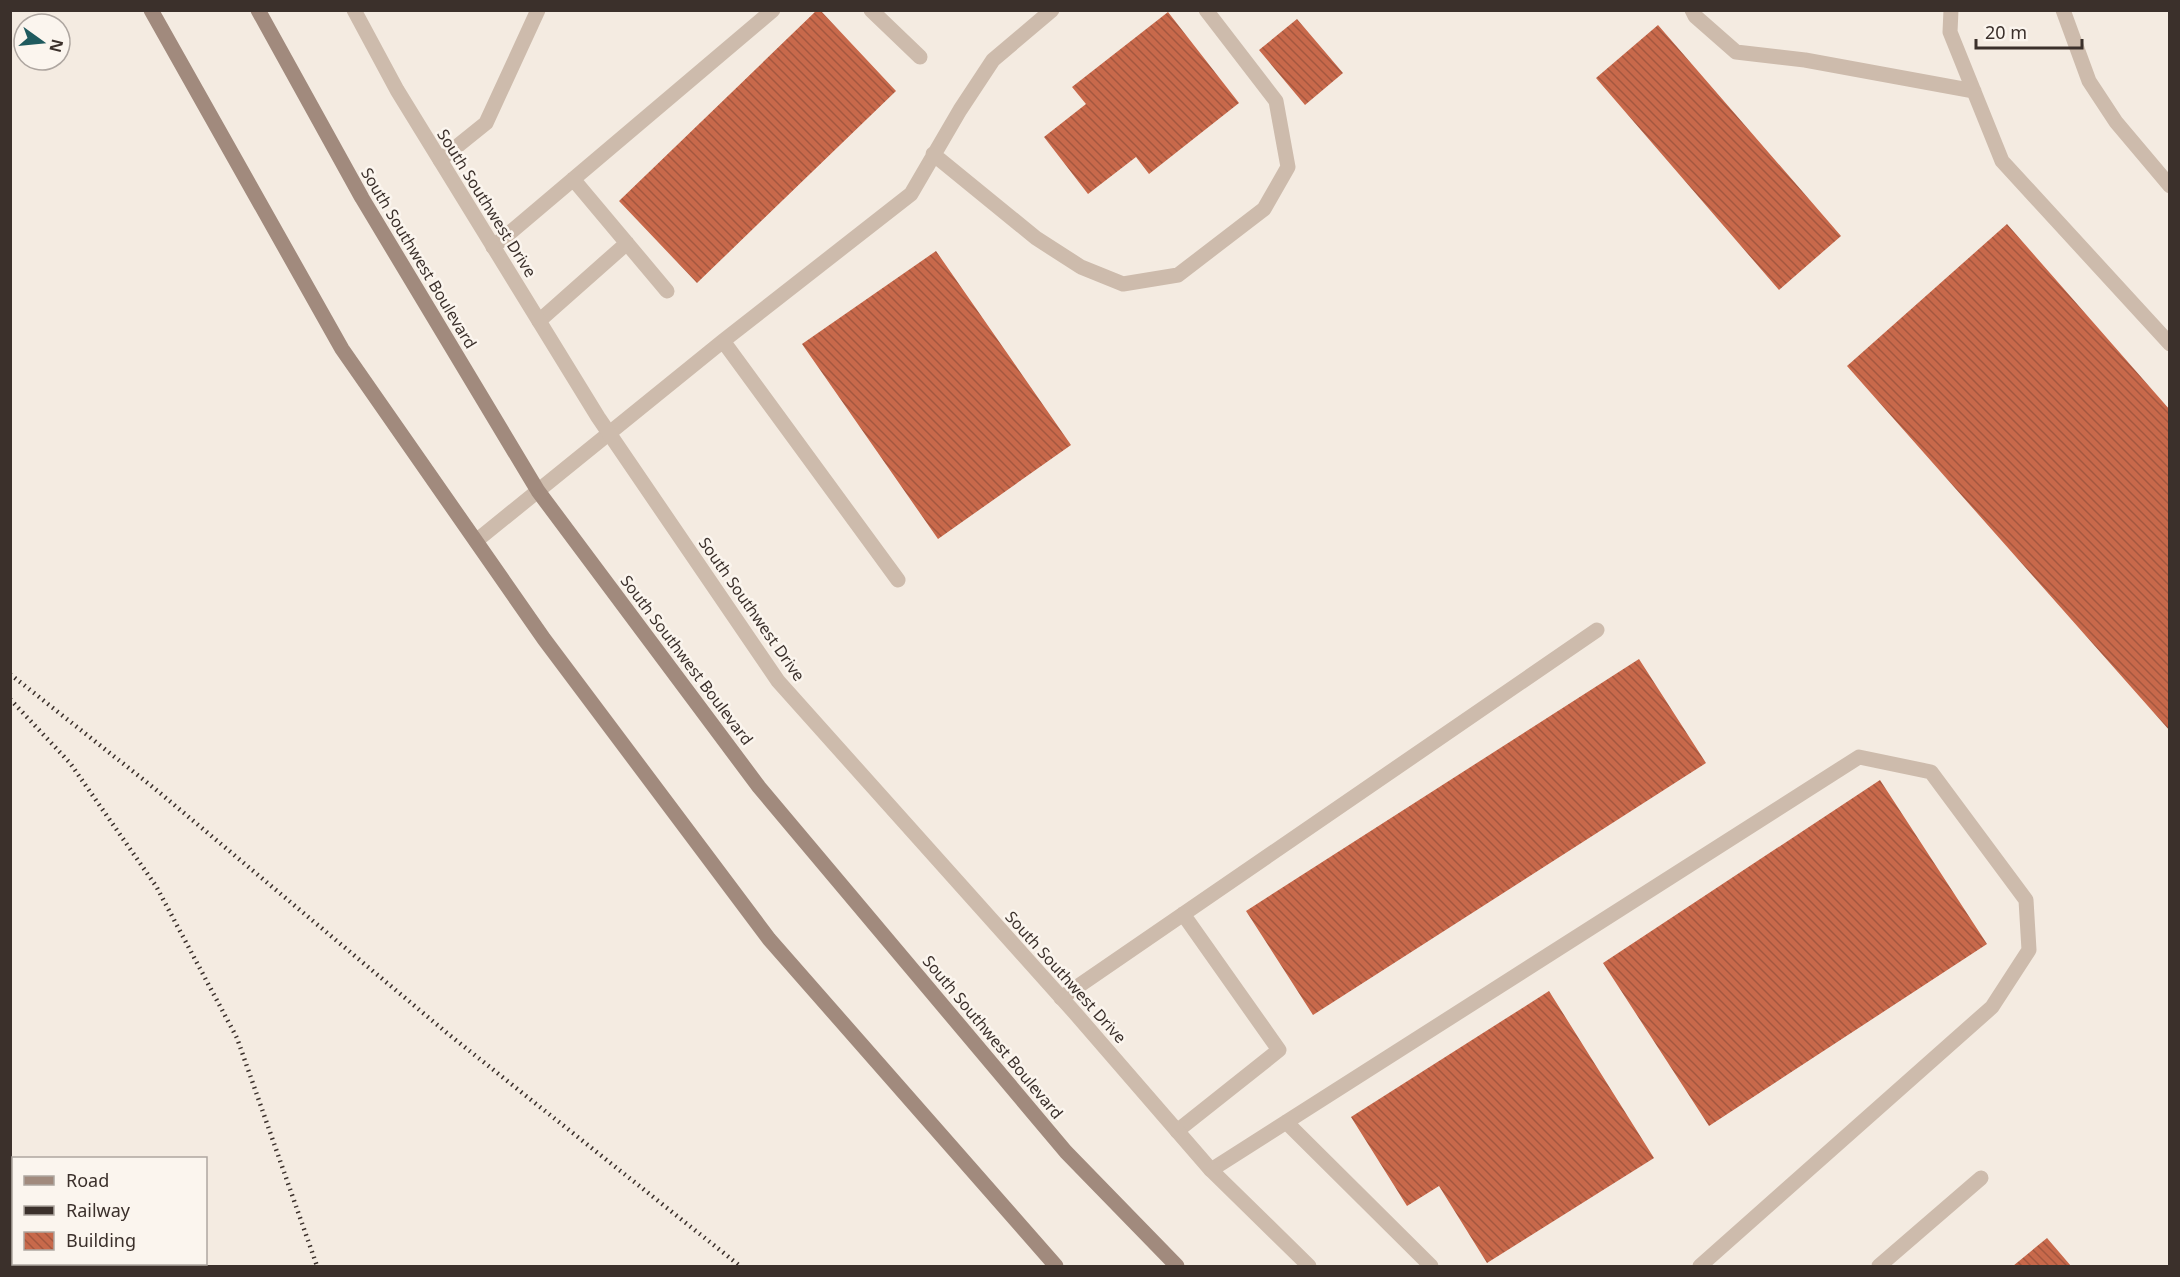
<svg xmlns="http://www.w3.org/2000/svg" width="2180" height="1277" viewBox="0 0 2180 1277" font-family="'Noto Sans',sans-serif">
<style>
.building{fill:url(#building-back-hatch)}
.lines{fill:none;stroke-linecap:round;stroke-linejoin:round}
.lane{stroke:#cdbbac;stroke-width:15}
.street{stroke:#cdbbac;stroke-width:15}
.secondary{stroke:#a18a7d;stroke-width:15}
.rail{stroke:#3b302b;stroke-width:4.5;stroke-dasharray:1.5 4.5;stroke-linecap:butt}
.labels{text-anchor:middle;stroke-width:5;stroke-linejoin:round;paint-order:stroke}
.street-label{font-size:16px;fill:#3b302b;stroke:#fbf5ee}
</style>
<defs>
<pattern id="building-back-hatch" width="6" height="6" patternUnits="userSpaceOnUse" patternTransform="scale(1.5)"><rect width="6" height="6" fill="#c8694b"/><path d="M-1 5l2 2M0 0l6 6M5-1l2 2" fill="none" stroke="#a4573f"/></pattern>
</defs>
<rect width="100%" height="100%" fill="#f4ebe1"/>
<!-- building -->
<path class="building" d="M817,10H820L896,91L697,283L619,201Z
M1168,12L1239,103L1149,174L1136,157L1088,194L1044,137L1086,104L1072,87Z
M1297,19L1343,73L1305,105L1259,50Z
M1658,25L1841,236L1779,290L1596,78Z
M2007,224L2170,410V731L1847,366Z
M936,251L1071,445L938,539L802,344Z
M1639,659L1706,763L1313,1015L1246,911Z
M1880,780L1987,944L1709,1126L1603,963Z
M1549,991L1654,1158L1487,1263L1439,1186L1407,1206L1351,1117Z
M2047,1238L2071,1266H2013Z"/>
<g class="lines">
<!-- lane -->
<path class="lane" d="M871,10L920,57
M1692,10L1695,16L1736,52L1805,60L1974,91
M1951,10L1950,32L2002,161L2170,344
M933,154L1036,238L1081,267L1123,284L1178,275L1264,209L1288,167L1276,101L1206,10
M440,160L486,123L538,10
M573,179L667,291
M493,247L773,10
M539,321L627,243
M723,341L898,580
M476,541L723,341L911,194L960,110L993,60L1052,10
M1061,998L1597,630
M1286,1122L1431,1266
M1177,1131L1279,1050L1183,914
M1211,1170L1859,757L1931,772L2026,900L2029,950L1992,1007L1700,1266
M1879,1266L1981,1178"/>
<!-- street -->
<path class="street" d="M354,10L397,90L598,417L778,681L1075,1013L1211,1170L1309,1266
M2063,10L2089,81L2116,122L2170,186"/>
<!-- secondary -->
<path class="secondary" d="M151,10L342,349L544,639L769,939L1056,1266
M258,10L362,198L538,491L759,787L1066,1152L1177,1266"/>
<!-- rail -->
<path class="rail" d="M10,674L154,788L447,1033L740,1266
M10,699L70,763L156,886L237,1038L317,1266"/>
</g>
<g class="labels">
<!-- street labels -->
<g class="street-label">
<text transform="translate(487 203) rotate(58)" y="6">South Southwest Drive</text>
<text transform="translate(419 258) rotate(59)" y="6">South Southwest Boulevard</text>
<text transform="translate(752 609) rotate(55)" y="6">South Southwest Drive</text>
<text transform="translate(687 660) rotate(53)" y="6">South Southwest Boulevard</text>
<text transform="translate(1066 977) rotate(48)" y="6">South Southwest Drive</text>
<text transform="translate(993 1037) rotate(50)" y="6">South Southwest Boulevard</text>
</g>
</g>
<!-- border -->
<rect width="2180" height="1277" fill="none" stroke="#3b302b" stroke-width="24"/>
<!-- legend -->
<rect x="12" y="1157" width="195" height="108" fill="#fbf5ee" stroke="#aea6a0" stroke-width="1.5"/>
<rect x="24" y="1176" width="30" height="9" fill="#a18a7d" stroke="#aea6a0" stroke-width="1.5"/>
<text x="66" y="1187" font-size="18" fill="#3b302b">Road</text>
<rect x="24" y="1206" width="30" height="9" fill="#3b302b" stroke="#aea6a0" stroke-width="1.5"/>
<text x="66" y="1217" font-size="18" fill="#3b302b">Railway</text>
<rect x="24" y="1232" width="30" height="18" fill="url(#building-back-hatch)" stroke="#aea6a0" stroke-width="1.5"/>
<text x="66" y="1247" font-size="18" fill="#3b302b">Building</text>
<!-- north arrow -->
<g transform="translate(42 42) rotate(105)"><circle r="28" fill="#fbf5ee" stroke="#aea6a0" stroke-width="1.5"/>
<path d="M0-4.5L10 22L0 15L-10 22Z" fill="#1f5a5e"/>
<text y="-9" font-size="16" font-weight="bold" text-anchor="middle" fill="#3b302b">N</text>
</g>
<!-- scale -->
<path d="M1976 39v9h106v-9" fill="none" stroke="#3b302b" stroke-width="3"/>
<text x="1985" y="39" font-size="18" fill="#3b302b" stroke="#fbf5ee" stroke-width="4.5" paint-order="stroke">20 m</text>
</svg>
